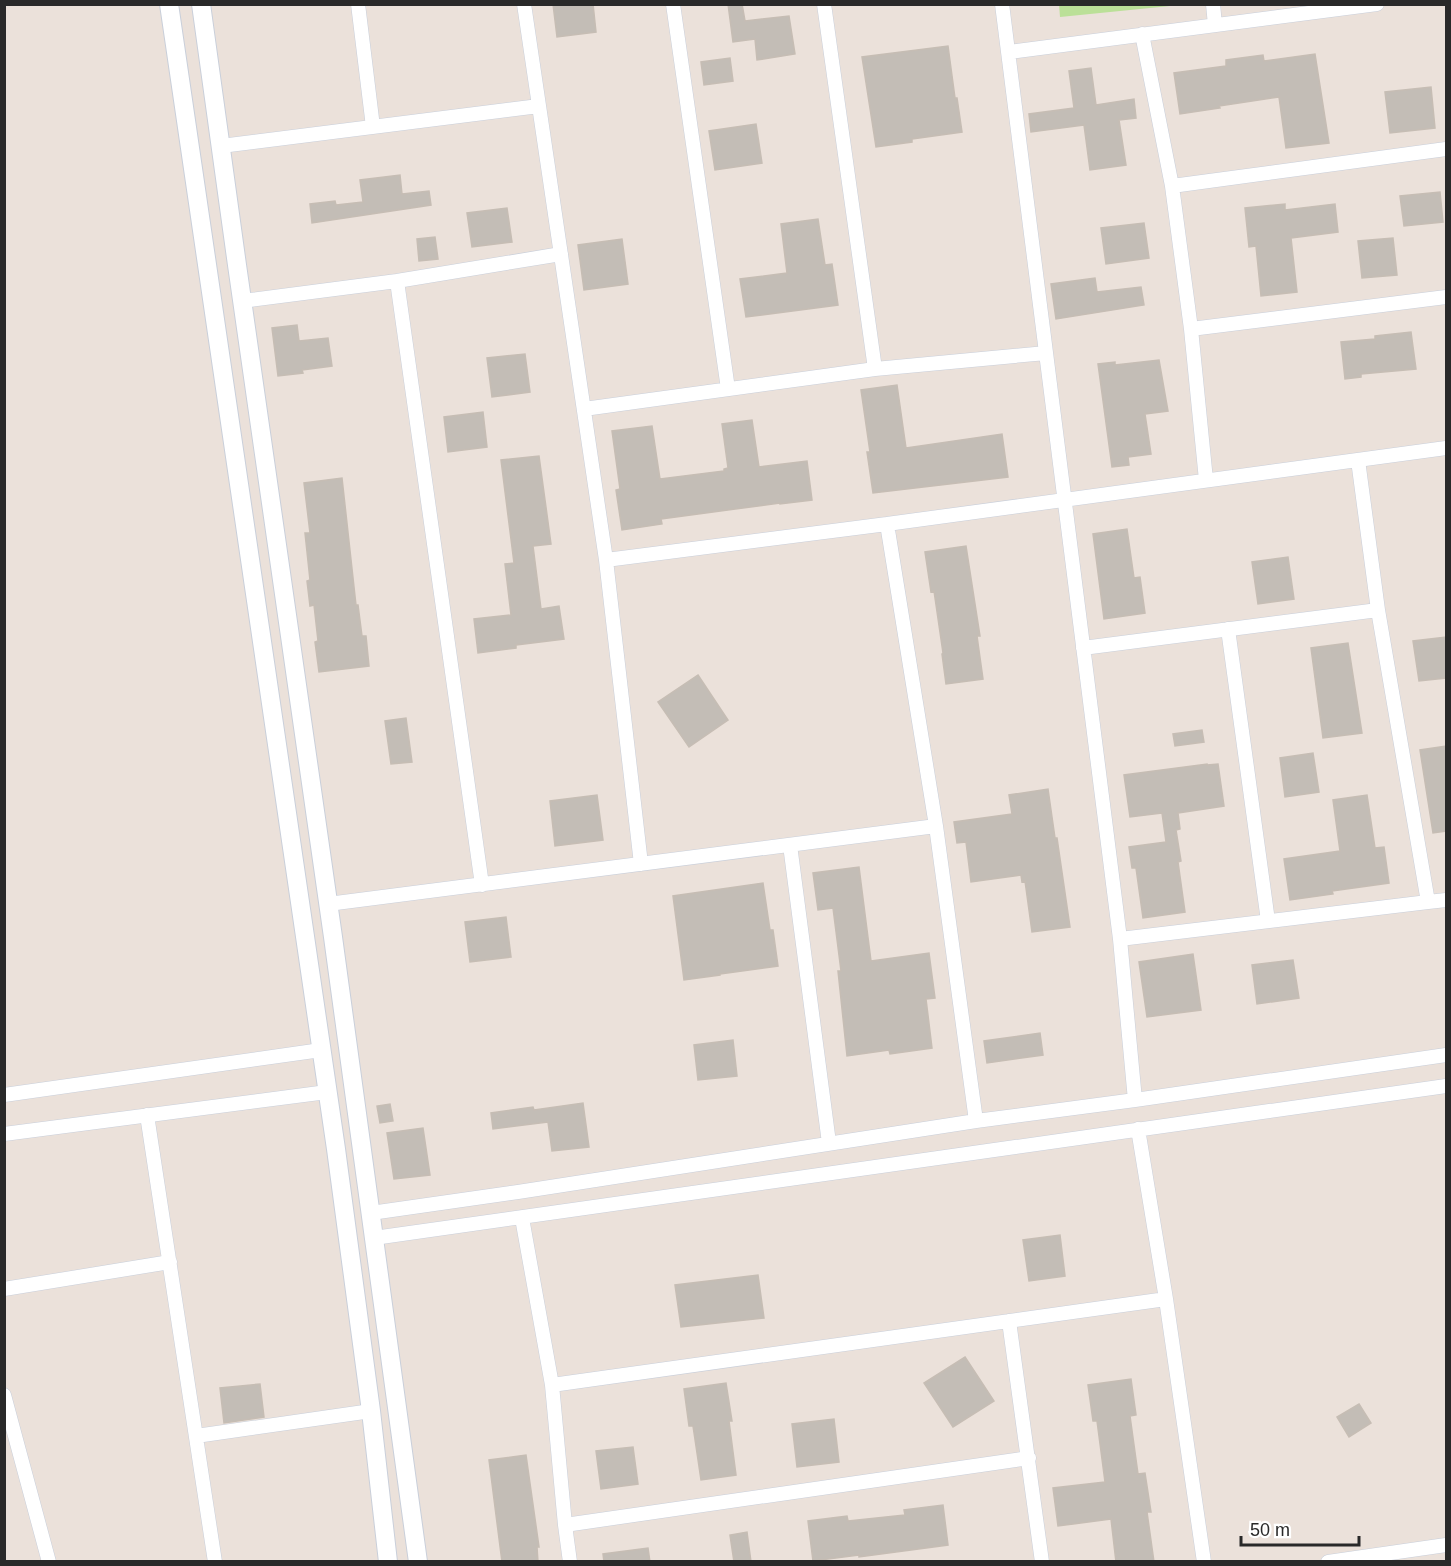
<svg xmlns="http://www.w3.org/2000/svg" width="1451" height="1566" viewBox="0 0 1451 1566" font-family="Arial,sans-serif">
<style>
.green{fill:#bbe098}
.building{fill:#c3bdb6;stroke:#c6bdb4;stroke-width:1.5}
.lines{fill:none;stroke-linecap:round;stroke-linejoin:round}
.street-casing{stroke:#c9cfda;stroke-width:15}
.secondary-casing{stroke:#c9cfda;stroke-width:20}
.street{stroke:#fff;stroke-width:14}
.secondary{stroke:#fff;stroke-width:18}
</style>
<rect width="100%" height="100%" fill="#ebe1da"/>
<!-- green -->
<path class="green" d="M1059,4H1180V5L1060,17Z"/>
<!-- building -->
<path class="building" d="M553,4H593L596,32L557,37Z
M728,4H742L745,21L789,16L795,54L757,60L755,39L733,42Z
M948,46L955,98H957L962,132L912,139V142L876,147L862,57Z
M1315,54L1329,143L1286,148L1279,97L1219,106L1220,108L1180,114L1174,73L1226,66V60L1263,55L1264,61Z
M730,58L733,81L704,85L701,62Z
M1091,68L1096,105L1134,99L1136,118L1119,120L1126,165L1090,170L1084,125L1031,132L1029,114L1074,108L1069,71Z
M1431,87L1435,128L1390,133L1385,92Z
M756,124L762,163L715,170L709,131Z
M400,175L402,194L429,191L431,205L312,223L310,204L335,201L336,205L363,202L360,180Z
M1440,192L1443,222L1404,226L1400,196Z
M1285,204V210L1335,204L1338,232L1291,238L1297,292L1261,296L1256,246L1249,247L1245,208Z
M507,208L512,242L472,247L467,213Z
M818,219L825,265L832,264L838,305L746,317L740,279L787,273L781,224Z
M1144,223L1149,258L1106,264L1101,228Z
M435,237L438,259L419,261L417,239Z
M1393,238L1397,275L1362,278L1358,241Z
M622,239L628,284L584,290L578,245Z
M1095,278L1097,292L1141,287L1144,305L1056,319L1051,284Z
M297,325L299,341L328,338L332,366L302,370L303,373L278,376L272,328Z
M1411,332L1416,369L1361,374V377L1345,379L1341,342L1375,339V336Z
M525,354L530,392L492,397L487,358Z
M1159,360L1168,411L1145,414L1151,454L1128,457L1129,465L1112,467L1098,364L1115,362V365Z
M897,385L906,448L1002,434L1008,477L873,493L867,452H870L861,390Z
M483,412L487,447L448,452L444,417Z
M752,420L759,467L807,461L812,500L780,504V503L661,519L662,524L622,530L616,490L620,489L612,431L652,426L660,479L724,471V469L728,468L722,424Z
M539,456L551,544L533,546L541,609L559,606L564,639L516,645V648L478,653L474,619L511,615L505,564L514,563L501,460Z
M342,478L356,605H358L362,636H366L369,666L319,672L315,642L318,641L314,605L310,606L307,581L310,580L305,533H310L304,483Z
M1127,529L1134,578L1140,577L1145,613L1104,619L1093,534Z
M966,546L980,636H977L983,679L946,684L942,654L943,653L934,591L931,592L925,552Z
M1288,557L1294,599L1258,604L1252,562Z
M1446,637V678L1419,681L1413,641Z
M1348,643L1362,733L1323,738L1311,648Z
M698,675L728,720L689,747L658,702Z
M406,718L412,762L391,764L385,721Z
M1202,730L1204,742L1175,746L1173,734Z
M1446,746V831L1433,833L1420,750Z
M1313,753L1319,792L1285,797L1280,758Z
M1207,764V765L1218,764L1224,806L1178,813L1180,829L1176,830L1181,861L1178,862L1185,912L1143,918L1136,868H1132L1129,847L1166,842L1162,813L1130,817L1124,775Z
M1048,789L1055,838H1057L1070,927L1032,932L1025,881L1022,882L1021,875L971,882L966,842L957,843L954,822L1012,814L1009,795Z
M597,795L603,840L555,846L550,801Z
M1367,795L1375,848L1384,847L1389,883L1332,891L1333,894L1290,900L1284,859L1340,851L1333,800Z
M859,867L871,961L929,953L935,998L926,999L932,1048L890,1054L889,1050L847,1056L838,971H841L833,908L818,910L813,873Z
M763,883L770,930H773L778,966L720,974V975L684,980L673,896Z
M506,917L511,957L470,962L465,922Z
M1193,954L1201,1010L1147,1017L1139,962Z
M1293,960L1299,998L1257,1004L1252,965Z
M1040,1033L1043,1055L987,1063L984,1041Z
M733,1040L737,1076L698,1080L694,1045Z
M583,1103L589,1147L552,1151L548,1122L493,1129L491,1113L533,1107L534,1110Z
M390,1104L393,1121L380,1123L377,1106Z
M423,1128L430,1175L394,1179L387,1133Z
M1060,1235L1065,1276L1029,1281L1023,1240Z
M758,1275L764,1318L681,1327L675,1285Z
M965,1357L994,1401L953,1427L924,1383Z
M1131,1379L1136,1415L1130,1416L1138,1474L1145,1473L1151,1512H1147L1154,1562H1116L1111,1519L1058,1526L1053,1488L1105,1482L1097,1421H1093L1088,1385Z
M726,1383L732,1421H729L736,1475L701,1480L693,1426H689L684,1389Z
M260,1384L264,1417L224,1423L220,1388Z
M1359,1404L1371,1423L1349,1437L1337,1417Z
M834,1419L839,1462L797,1467L792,1424Z
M633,1447L638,1484L601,1489L596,1451Z
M526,1455L539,1547H537L538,1562H502L489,1460Z
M943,1505L948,1545L859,1557V1555L813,1561L808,1521L847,1516L848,1521L905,1515L904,1510Z
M747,1532L751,1562H734L730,1535Z
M648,1548L650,1562H604L603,1554Z"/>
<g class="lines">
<!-- street casing -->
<g class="street-casing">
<path id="street" d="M358,4L373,127
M524,4L606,560L887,524L936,826L976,1121
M673,4L728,389
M824,4L875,369L1046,353
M1002,4L1120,939L1135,1100
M1213,4L1215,25
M1142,34L1172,186L1191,329L1446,297
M1009,52L1377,4
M221,146L539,106
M1172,186L1446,149
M397,281L561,254
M242,301L397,281L482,885
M1191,329L1206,480
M584,409L875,369
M1358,460L1378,610
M887,524L1446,448
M606,560L641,864
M1228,629L1268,921
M1083,648L1378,610L1428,902L1120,939
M790,845L829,1143
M1428,902L1446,900
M328,904L936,826
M4,1095L321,1050
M147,1115L215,1562
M1138,1129L1166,1299L1204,1562
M4,1134L327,1092
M371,1213L518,1192L976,1121L1135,1100L1446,1055
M522,1218L552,1385L565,1525L570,1562
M374,1238L1446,1086
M4,1289L170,1262
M1009,1321L1042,1562
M552,1385L1166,1299
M4,1395L49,1562
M196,1436L371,1411
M565,1525L1029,1458
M1328,1562L1446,1545"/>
</g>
<!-- secondary casing -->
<g class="secondary-casing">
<path id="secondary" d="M169,4L336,1149L371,1411L388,1562
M201,4L237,265L333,937L418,1562"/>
</g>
<!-- street -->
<use href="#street" class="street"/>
<!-- secondary -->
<use href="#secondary" class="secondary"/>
</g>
<!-- border -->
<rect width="1451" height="1566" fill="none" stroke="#292929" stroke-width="12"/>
<!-- scale -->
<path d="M1241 1536v9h118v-9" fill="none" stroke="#292929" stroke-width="3"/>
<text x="1250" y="1536" font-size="18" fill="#292929" stroke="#ffffff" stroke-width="4.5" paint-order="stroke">50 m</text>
</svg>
